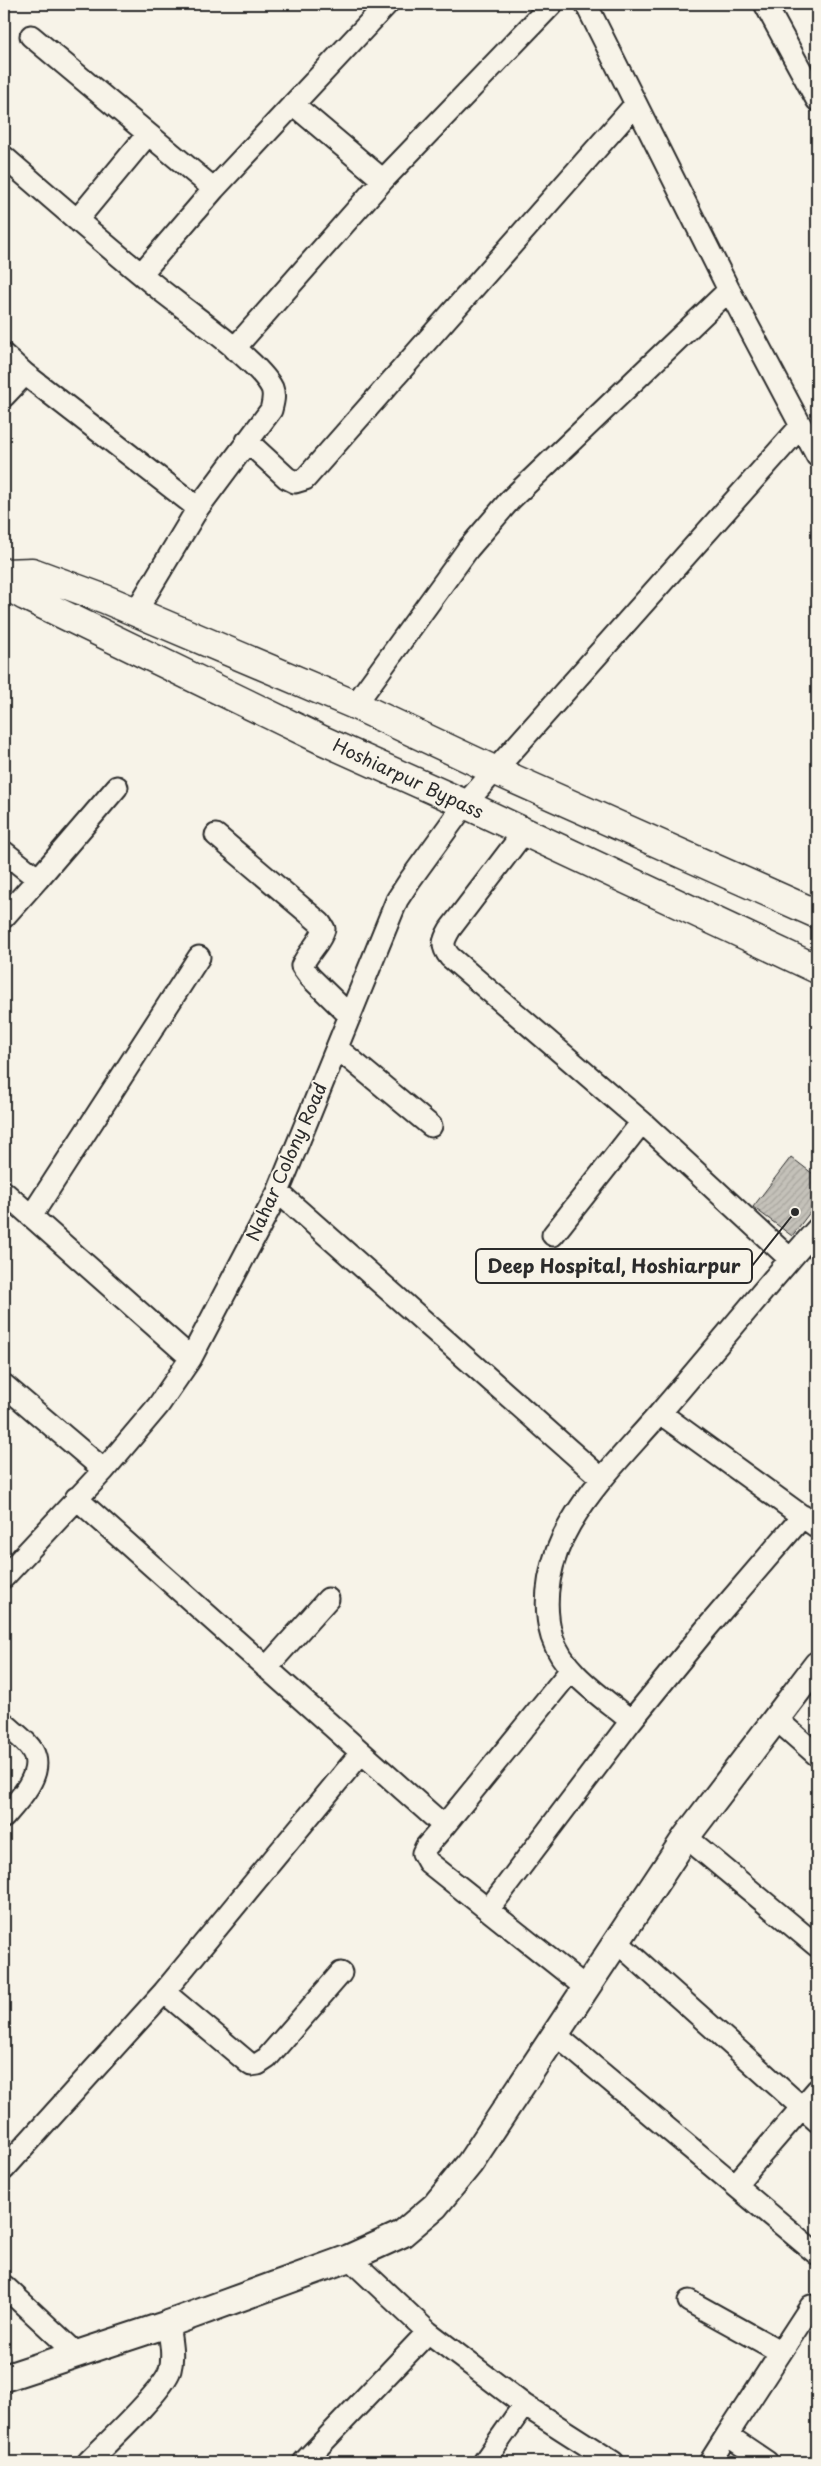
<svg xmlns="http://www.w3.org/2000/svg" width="821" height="2466" viewBox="0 0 821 2466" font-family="'Playpen Sans',sans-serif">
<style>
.building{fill:url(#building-hatch);stroke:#2b2b2b}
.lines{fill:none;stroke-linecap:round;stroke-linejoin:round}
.minor-casing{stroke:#2b2b2b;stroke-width:25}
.tertiary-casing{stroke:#2b2b2b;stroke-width:30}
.trunk-casing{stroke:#2b2b2b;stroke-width:31}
.minor{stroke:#f7f3e8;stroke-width:21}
.tertiary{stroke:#f7f3e8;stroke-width:26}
.trunk{stroke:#f7f3e8;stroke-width:28}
.labels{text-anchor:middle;stroke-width:4;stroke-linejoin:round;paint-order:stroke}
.street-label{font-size:18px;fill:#2b2b2b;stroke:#f7f3e8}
.leader{fill:none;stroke:#2b2b2b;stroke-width:2}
.callout-dot{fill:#2b2b2b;stroke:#f7f3e8;stroke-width:2}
.callout{fill:#f7f3e8;stroke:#2b2b2b;stroke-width:2}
.callout-label{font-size:19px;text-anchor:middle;font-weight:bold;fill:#2b2b2b}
</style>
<defs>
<pattern id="building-hatch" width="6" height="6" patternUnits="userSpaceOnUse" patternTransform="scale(1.25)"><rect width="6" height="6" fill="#c4c1b9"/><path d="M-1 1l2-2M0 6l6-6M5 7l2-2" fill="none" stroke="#a9a69f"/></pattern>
</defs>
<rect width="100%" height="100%" fill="#f7f3e8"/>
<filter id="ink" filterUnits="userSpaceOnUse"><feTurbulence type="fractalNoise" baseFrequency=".02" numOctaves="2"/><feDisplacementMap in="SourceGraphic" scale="10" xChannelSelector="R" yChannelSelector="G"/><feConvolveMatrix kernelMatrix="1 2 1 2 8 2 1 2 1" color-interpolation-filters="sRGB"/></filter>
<g filter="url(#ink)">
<!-- building -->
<path class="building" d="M791,1157L817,1177V1203L792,1236L753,1207Z"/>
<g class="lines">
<!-- minor casing -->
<g class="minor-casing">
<path id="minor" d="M586,4L729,290L817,456
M765,4L817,100
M31,36L214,189
M294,105L383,180
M4,157C55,201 105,245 158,288C184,309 259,361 272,388C275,396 273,402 271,410L198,508L135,613
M77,220L148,134
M141,274L214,189L387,4
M234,349L383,180L552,4
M4,355L25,374L198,508
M4,396L25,374
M247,441L287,478L295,482L305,479L635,105
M355,705L468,549L510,500L729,290
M524,832L450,929C443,941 441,946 450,957L642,1122L790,1259
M216,835L320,923L324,929C320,943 308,952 302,966L310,977L350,1016
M4,852L38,879L4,917
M38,879L117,787
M337,1048L431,1126
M4,1192L191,1358
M278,1192L602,1479
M32,1215L199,957
M553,1235L642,1122
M4,1385L104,1470
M660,1413L817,1527
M76,1498L444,1826L426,1847L423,1853L428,1862L585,1987
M4,1577L104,1470L158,1406L191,1358L278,1192L397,900L410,880L465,804L801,426
M266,1668L328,1599
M775,1718L817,1755
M631,1721C603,1697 564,1674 552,1637C541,1600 550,1558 570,1524C594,1483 629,1449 660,1413C713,1352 763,1289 817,1229
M4,1723C13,1732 32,1744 35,1757C41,1778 16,1803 4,1817
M444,1826L571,1670
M686,1837L817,1946
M488,1910L631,1721L705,1630L803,1516
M616,1941L817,2121
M164,1992L251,2065L258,2064L267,2058L341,1973
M556,2035L817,2254
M4,2169L164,1992L361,1753
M735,2185L817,2090
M349,2258L428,2332L524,2405L613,2462
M4,2286L76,2353
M689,2301L781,2352
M727,2435L811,2306
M88,2462C106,2444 164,2390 170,2370C174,2355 170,2339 168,2324
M304,2462L428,2332
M484,2462L524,2405
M710,2462L727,2435L767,2462"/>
</g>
<!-- tertiary casing -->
<g class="tertiary-casing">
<path id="tertiary" d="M4,2378L168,2324L349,2258L402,2234L435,2206L470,2163L686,1837L817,1665"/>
</g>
<!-- trunk casing -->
<g class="trunk-casing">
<path id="trunk" d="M4,573L32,572L105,599L355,705L496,771L817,914
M4,580L11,588L25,596L322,740L465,804L817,969"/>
</g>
<!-- minor -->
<use href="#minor" class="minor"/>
<!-- tertiary -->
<use href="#tertiary" class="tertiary"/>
<!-- trunk -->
<use href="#trunk" class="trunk"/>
</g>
</g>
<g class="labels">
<!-- street labels -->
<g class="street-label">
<text transform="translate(408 779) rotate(25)" y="6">Hoshiarpur Bypass</text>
<text transform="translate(287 1162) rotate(-66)" y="6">Nahar Colony Road</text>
</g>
</g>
<!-- callouts -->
<path class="leader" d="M795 1212L752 1266"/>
<circle class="callout-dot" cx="795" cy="1212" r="5"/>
<rect class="callout" x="476" y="1249" width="276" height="34" rx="5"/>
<g class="callout-label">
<text x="614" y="1273">Deep Hospital, Hoshiarpur</text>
</g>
<!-- margin -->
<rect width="821" height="2466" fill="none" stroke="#f7f3e8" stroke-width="20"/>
<rect x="10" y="10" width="801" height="2446" fill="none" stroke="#2b2b2b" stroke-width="2" filter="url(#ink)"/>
</svg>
